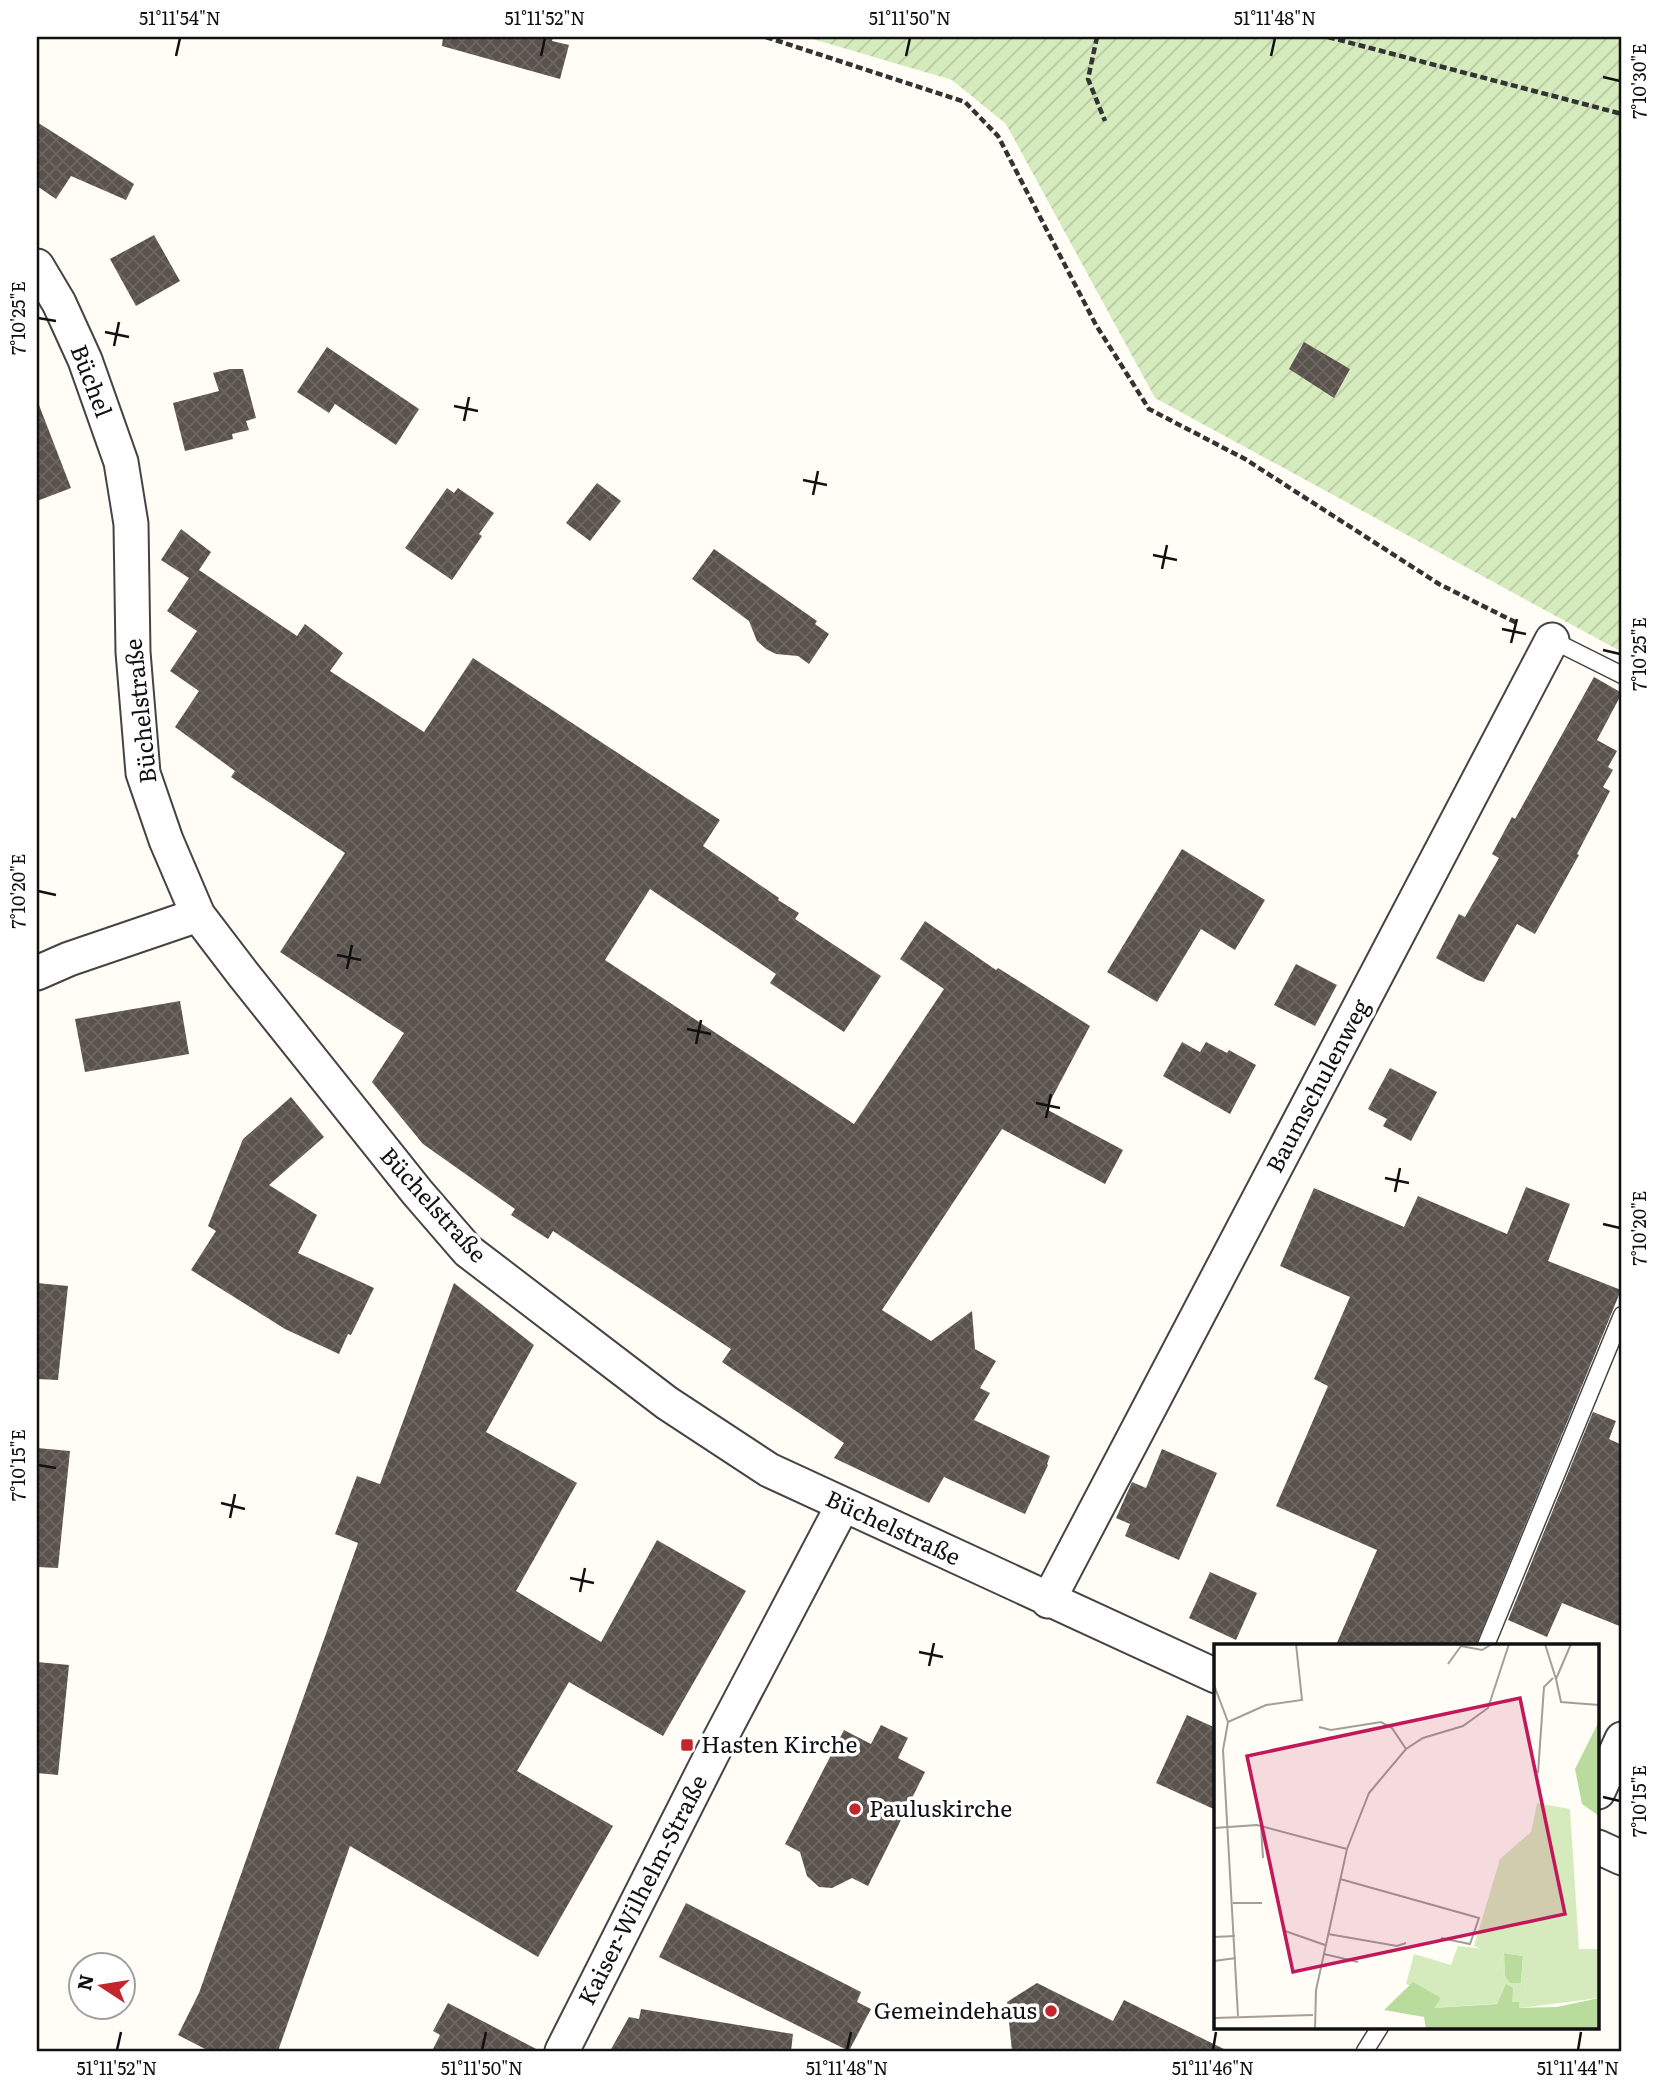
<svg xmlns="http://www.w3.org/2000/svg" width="1659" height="2088" viewBox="0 0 1659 2088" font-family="Literata,serif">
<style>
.garden{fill:url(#garden-furrows)}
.building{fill:url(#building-cross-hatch)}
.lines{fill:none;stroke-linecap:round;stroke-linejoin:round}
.service-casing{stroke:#444;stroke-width:19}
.minor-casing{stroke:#444;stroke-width:37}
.path{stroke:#333;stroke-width:4.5;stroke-dasharray:7 3.5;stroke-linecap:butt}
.service{stroke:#fff;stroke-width:16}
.minor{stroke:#fff;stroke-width:33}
.ticks{fill:none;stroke:#111;stroke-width:2.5}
.poi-dot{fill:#c4262e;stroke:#fff;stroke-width:2.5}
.labels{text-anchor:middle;stroke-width:7;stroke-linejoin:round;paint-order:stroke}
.street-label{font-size:23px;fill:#111;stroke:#fff}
.poi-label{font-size:23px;fill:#111;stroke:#fff;text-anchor:start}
.inset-road{fill:none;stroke:#a09f9a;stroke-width:2}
.view{fill:#c2185b;fill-opacity:0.15;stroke:#c2185b;stroke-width:3.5}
.inset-edge{fill:none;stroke:#111;stroke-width:3.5}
.neatline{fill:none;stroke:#111;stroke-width:2.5}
.ticks-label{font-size:18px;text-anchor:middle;fill:#111}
</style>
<defs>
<pattern id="garden-furrows" width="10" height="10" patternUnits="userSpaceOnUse" patternTransform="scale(1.75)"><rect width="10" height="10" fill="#d5ebbd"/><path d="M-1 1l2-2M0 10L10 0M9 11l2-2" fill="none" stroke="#b6c8a1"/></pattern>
<pattern id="building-cross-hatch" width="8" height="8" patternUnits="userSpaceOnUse" patternTransform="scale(1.75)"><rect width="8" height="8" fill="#5a524d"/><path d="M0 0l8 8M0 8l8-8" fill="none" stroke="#6d6662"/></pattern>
</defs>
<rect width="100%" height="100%" fill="#fffdf5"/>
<!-- garden -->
<path class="garden" d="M806,37H1622V652L1155,398L1006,124L952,80Z"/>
<!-- building -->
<path class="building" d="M443,37H553L552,41L569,45L560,79L442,46Z
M37,122L134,184L126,200L71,176L56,199L37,186Z
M154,235L180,281L136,306L110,259Z
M1304,342L1350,369L1334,398L1289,369Z
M327,347L419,409L396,445L335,404L329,413L297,392Z
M230,369H243L256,418L246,421L249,430L232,434L233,439L185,451L173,403L219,391L213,373Z
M37,405H39L71,488L37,501Z
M597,483L621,501L590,541L566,523Z
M447,488L454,493L458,488L494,513L479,534L482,536L452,580L405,548Z
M181,529L211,552L199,570L297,636L305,624L343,653L330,671L424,732L473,658L720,820L703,846L779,898L778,900L799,913L795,919L881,976L844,1032L770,983L776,974L650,889L605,960L854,1124L944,989L900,959L925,921L996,970L998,968L1090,1026L1046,1109L1123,1150L1105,1184L1002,1129L882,1310L931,1341L972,1311L975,1349L996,1361L980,1388L990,1393L974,1420L1050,1456L1047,1464L1048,1465L1025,1514L944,1477L929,1503L834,1458L844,1443L722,1362L731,1349L553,1231L548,1239L511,1215L515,1209L423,1144L372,1082L404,1033L280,952L345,853L231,777L235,771L175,727L199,691L170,671L197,631L167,611L189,578L161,560Z
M714,549L817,621L815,624L829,634L809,664L798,656L776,654L766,649L757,641L749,621L692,579Z
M1594,677L1622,693L1597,740L1617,751L1608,767L1613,770L1603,787L1610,791L1577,854L1579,855L1535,934L1517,924L1484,982L1477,980L1436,958L1459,914L1465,917L1499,858L1492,854L1512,817L1515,819Z
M1182,849L1265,900L1235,950L1201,929L1157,1002L1107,972Z
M1296,964L1337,985L1315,1026L1274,1005Z
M180,1001L189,1054L85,1072L75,1019Z
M1182,1042L1200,1052L1206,1042L1227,1053L1229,1050L1256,1065L1230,1114L1163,1076Z
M1390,1068L1437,1092L1411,1141L1383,1126L1387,1119L1368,1109Z
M291,1097L324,1137L269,1185L317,1215L298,1253L374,1288L351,1335L348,1334L339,1354L285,1329L191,1270L216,1231L208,1226L243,1139Z
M1526,1187L1570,1204L1548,1261L1621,1290L1476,1645H1336L1377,1550L1276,1506L1328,1386L1314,1379L1350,1297L1280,1266L1314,1188L1404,1227L1418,1196L1507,1234Z
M37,1283L68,1286L58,1380L37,1379Z
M454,1283L534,1345L486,1432L577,1483L516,1591L601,1642L657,1540L746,1591L663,1736L569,1682L517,1771L613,1826L538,1957L350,1846L278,2051H209L178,2035L199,1993L358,1543L335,1534L357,1476L380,1484Z
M1593,1412L1616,1421L1609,1439L1622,1445V1627L1562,1603L1547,1637L1508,1620Z
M37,1448L70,1451L58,1568L37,1567Z
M1162,1449L1217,1473L1179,1560L1125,1536L1130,1524L1116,1518L1132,1482L1146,1488Z
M1210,1572L1257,1593L1236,1640L1189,1618Z
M37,1662L69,1665L58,1775L37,1773Z
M1187,1715L1216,1728V1810L1156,1783Z
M881,1725L908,1738L898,1758L925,1772L868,1886L852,1878L832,1888L819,1887L807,1876L800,1852L785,1844L844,1730L871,1744Z
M686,1903L861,1992L857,2002L871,2009L849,2051L659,1957Z
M1037,1983L1113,2021L1124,2000L1228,2051H1012L1007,2002Z
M448,2003L540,2051H432L440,2035L433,2031Z
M641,2009L793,2034L791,2051H610L629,2017L639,2019Z"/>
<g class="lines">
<!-- service casing -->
<g class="service-casing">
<path id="service" d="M1552,640L1622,675
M1486,1645L1622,1315
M1365,2051L1380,2027"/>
</g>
<!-- minor casing -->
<g class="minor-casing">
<path id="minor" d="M37,266L59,303L85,360L121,462L131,524L133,652L143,773L166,840L198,915L243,974L417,1192L468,1251L667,1403L769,1470L1216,1676
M37,973L69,959L198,915
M1048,1601L1552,640
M1598,1792L1622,1739
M1598,1847L1622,1858
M562,2051L712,1754L843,1505"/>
</g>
<!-- path -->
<path class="path" d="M766,37L965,102L998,136L1096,325L1149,409L1245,459L1439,584L1519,624
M1097,37L1088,79L1105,121
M1328,37L1622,114"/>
<!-- service -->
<use href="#service" class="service"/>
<!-- minor -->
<use href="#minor" class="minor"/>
</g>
<!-- ticks -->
<path class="ticks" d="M176,56L180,38M541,56L545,38M906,56L910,38M1271,56L1275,38M1603,77L1620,81M38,318L56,321M105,332L129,337M114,346L119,322M454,406L478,411M464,421L469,397M803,480L827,485M813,495L818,471M1153,555L1177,560M1162,569L1167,545M1502,629L1526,634M1511,643L1517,619M1603,650L1620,654M38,891L56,895M337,955L361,960M347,969L352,945M687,1029L711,1034M696,1044L701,1020M1036,1103L1060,1108M1046,1118L1051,1094M1385,1178L1409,1183M1395,1192L1400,1168M1603,1224L1620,1228M38,1465L56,1468M221,1503L245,1509M230,1518L235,1494M570,1578L594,1583M580,1592L585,1568M919,1652L943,1657M929,1666L934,1643M1603,1797L1620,1801M117,2050L121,2032M482,2050L486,2032M847,2050L851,2032M1213,2050L1216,2032M1578,2050L1581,2032"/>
<!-- markers -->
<g class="poi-dot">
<rect x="680" y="1738" width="14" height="14" rx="3.5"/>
<circle cx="855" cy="1809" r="7"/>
<circle cx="1051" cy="2011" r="7"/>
</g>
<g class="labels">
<!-- street labels -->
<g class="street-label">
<text transform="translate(91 381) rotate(69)" y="8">Büchel</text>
<text transform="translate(141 711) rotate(-96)" y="8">Büchelstraße</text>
<text transform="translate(1318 1086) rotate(-62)" y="8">Baumschulenweg</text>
<text transform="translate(433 1205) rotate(48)" y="8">Büchelstraße</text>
<text transform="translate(893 1528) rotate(25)" y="8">Büchelstraße</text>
<text transform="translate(643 1890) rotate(-63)" y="8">Kaiser-Wilhelm-Straße</text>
</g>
<!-- poi labels -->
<g class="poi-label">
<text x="701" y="1753">Hasten Kirche</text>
<text x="869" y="1817">Pauluskirche</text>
<text x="1037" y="2019" text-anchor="end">Gemeindehaus</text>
</g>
</g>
<!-- overview -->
<g transform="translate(1214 1644)">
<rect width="385" height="385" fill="#fffdf5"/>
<path d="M244,302L271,305L282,328L290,309L291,332L296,339H307L306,358L219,364L227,354L192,340L200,310L237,321Z" fill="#d5ebbd"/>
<path d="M385,77V172L368,160L361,125ZM290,309L309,312L307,339H296L291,332ZM199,338L227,354L220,364L283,360L292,340L299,344L298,358H306L305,364L343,363L385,354V385H212L210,373L170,366Z" fill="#b9dc9c"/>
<path d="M323,159L356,165L365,305H385V354L305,364L309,312L290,309L282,328L265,324L270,306L260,302L286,215L317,188Z" fill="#d5ebbd"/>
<path class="inset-road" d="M331,0L342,35L357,0M234,20L247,2L268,6L278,0M342,35L347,58L385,61M0,41L14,78L9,106L24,372M14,78L52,61L88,56L82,0M105,83L117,86L167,78L178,84L192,105M324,129L330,43L339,34M47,182L49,214M0,184L43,181L133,205M126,235L265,274L256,300L227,294M19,259H48M71,287L111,301M114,290L183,302L192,299M0,293L21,292M110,310L144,318M0,317L22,314M0,374L99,371M101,385L102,346L133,205L155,149L192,105L209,94L249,82L274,64L295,0"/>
<path class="view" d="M306,54L351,270L79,328L33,112Z"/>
<rect width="385" height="385" class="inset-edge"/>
</g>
<!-- border -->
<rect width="1659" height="2088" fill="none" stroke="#ffffff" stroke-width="77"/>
<!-- north arrow -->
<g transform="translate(102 1986) rotate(282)"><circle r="33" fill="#ffffff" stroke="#a0a0a0" stroke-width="2"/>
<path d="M0-5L12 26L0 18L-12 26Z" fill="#c4262e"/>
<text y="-10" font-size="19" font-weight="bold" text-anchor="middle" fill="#111111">N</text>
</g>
<rect x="38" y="38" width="1582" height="2012" class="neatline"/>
<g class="ticks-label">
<text x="180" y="25">51°11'54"N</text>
<text x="545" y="25">51°11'52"N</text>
<text x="910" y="25">51°11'50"N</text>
<text x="1275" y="25">51°11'48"N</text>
<text transform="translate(1640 81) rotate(-90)" y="6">7°10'30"E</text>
<text transform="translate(19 318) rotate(-90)" y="6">7°10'25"E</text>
<text transform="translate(1640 654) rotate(-90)" y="6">7°10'25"E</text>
<text transform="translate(19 891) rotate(-90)" y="6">7°10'20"E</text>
<text transform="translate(1640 1228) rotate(-90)" y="6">7°10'20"E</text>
<text transform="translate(19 1465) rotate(-90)" y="6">7°10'15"E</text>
<text transform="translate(1640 1801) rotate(-90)" y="6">7°10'15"E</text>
<text x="117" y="2075">51°11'52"N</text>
<text x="482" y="2075">51°11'50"N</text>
<text x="847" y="2075">51°11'48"N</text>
<text x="1213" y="2075">51°11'46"N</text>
<text x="1578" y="2075">51°11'44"N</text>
</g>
</svg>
